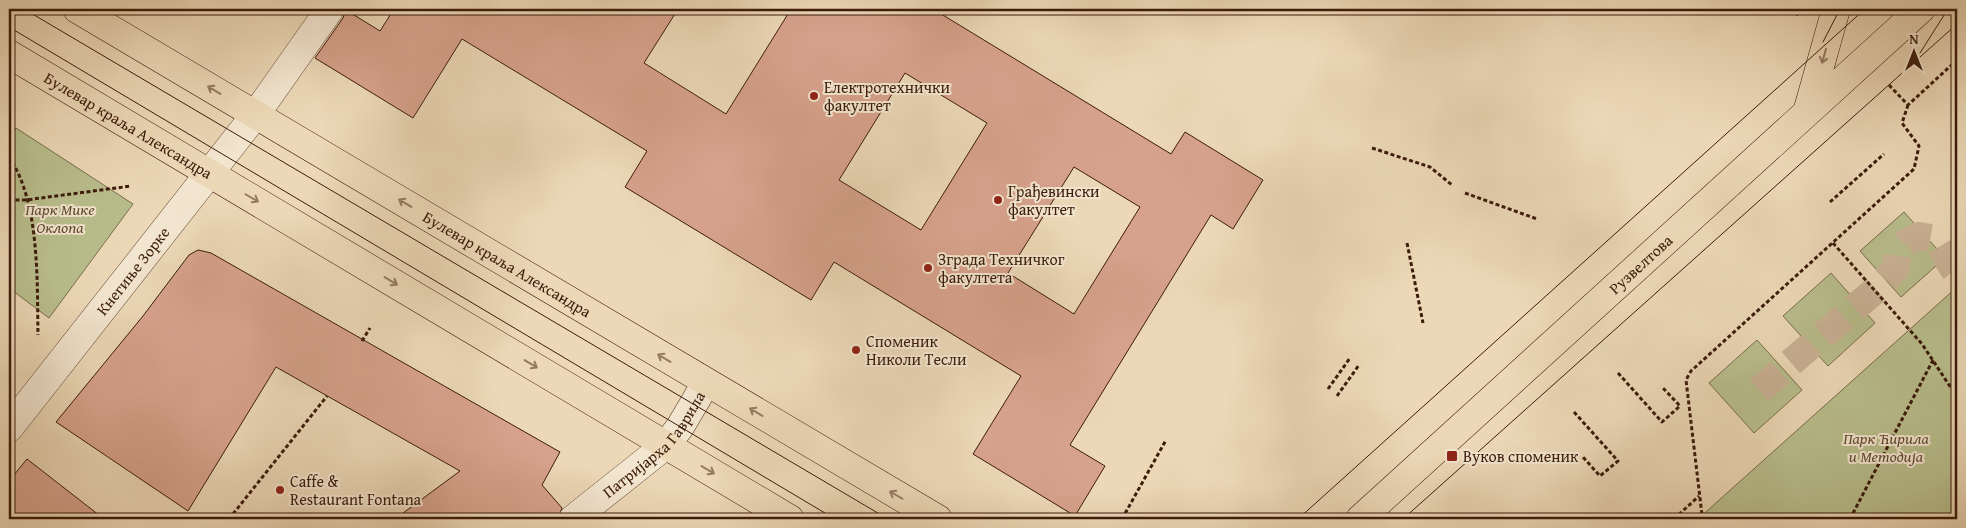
<svg xmlns="http://www.w3.org/2000/svg" width="1966" height="528" viewBox="0 0 1966 528" font-family="'Gentium Book Plus',serif">
<style>
.green{fill:#b9be8d;stroke:#7a6c4c}
.building{fill:#d7a28c;stroke:#3c1b0b;fill-rule:evenodd}
.lines{fill:none;stroke-linecap:round;stroke-linejoin:round}
.minor-tunnel{stroke:#c9b295;stroke-width:28;stroke-dasharray:28 14;stroke-linecap:butt}
.minor-casing{stroke:#684a36;stroke-width:29}
.major-casing{stroke:#3c1b0b;stroke-width:29}
.path{stroke:#3c1b0b;stroke-width:3;stroke-dasharray:4 2.5;stroke-linecap:butt}
.minor{stroke:#f3e6d0;stroke-width:28}
.major{stroke:#ecd8b7;stroke-width:28}
.tram{stroke:#3c1b0b;stroke-width:1}
.oneway{stroke:#947a61}
.poi-dot{fill:#8f2418;stroke:#f3e6d0;stroke-width:2}
.labels{text-anchor:middle;stroke-width:4;stroke-linejoin:round;paint-order:stroke}
.poi-label{font-size:16px;fill:#3c1b0b;stroke:#f3e6d0;text-anchor:start}
.street-label{font-size:16px;fill:#3c1b0b;stroke:#f3e6d0}
.park-label{font-size:16px;font-style:italic;fill:#624c32;stroke:#f3e6d0}
</style>
<rect width="100%" height="100%" fill="#ecd8b7"/>
<filter id="stains"><feTurbulence type="fractalNoise" baseFrequency=".004" numOctaves="4"/><feColorMatrix values="0 0 0 0 .2 0 0 0 0 .09 0 0 0 0 .02 0 0 0 .5 -.17"/></filter>
<radialGradient id="worn" r=".72"><stop offset=".6" stop-color="#630" stop-opacity="0"/><stop offset="1" stop-color="#630" stop-opacity=".3"/></radialGradient>
<!-- green -->
<path class="green" d="M16,128L133,204L49,318L9,288V138Z
M1904,212L1945,258L1901,297L1860,251Z
M1831,273L1875,323L1828,366L1783,316Z
M1957,287V519H1698Z
M1757,340L1802,390L1754,433L1709,383Z"/>
<!-- building -->
<path class="building" d="M394,9H678L644,63L726,114L791,9H933L1171,154L1185,132L1263,180L1233,229L1211,215L1070,445L1105,466L1075,516L973,454L1021,376L834,262L811,300L625,187L647,151L462,39L413,118L315,58L343,18L346,10L380,31ZM905,73L987,123L921,230L839,180ZM1074,167L1140,207L1074,314L1008,273Z
M198,250L211,253L560,452L542,485L562,508L558,519H395L460,471L276,367L188,511L56,422L143,316L189,255Z
M27,459L104,519H9V481Z"/>
<g class="lines">
<!-- minor-tunnel -->
<path class="minor-tunnel" d="M1759,390L1879,287L1896,268L1898,253L1907,242L1919,236L1936,239C1945,250 1948,264 1957,273"/>
<!-- minor casing -->
<g class="minor-casing">
<g id="minor">
<path id="s1" d="M9,428L256,114L330,9"/>
<path id="s2" d="M573,519L666,445L680,427L706,383"/>
</g>
</g>
<!-- major casing -->
<g class="major-casing">
<g id="major">
<path id="s3" d="M77,9L938,519"/>
<path id="s4" d="M9,54L790,519"/>
<path d="M1808,109L1836,9"/>
<path id="s5" d="M1360,519L1921,9"/>
</g>
</g>
<!-- path -->
<path class="path" d="M1791,9L1798,15
M1889,85L1908,105L1957,60
M1372,148L1430,167L1452,185
M9,157C40,202 37,281 38,335
M1465,193L1537,219
M9,200H26L131,186
M1830,202L1884,154
M1407,243L1423,323
M1833,243L1922,344L1957,397
M362,341L370,328
M1618,373L1662,422L1680,406L1662,387
M1328,389L1350,358
M1337,396L1359,365
M1574,412L1618,461L1600,476L1582,456
M229,519L327,396
M1122,519L1166,440
M1674,519L1699,496
M1706,519L1702,515L1686,380L1691,371L1914,169L1919,146L1902,123L1908,105
M1850,519L1933,360"/>
<!-- minor -->
<use href="#minor" class="minor"/>
<!-- major -->
<use href="#major" class="major"/>
<!-- tram -->
<path class="tram" d="M24,9L888,519
M9,27L835,519
M1823,42L1840,9
M1920,53L1948,9
M1298,519L1865,9
M1403,519L1957,24"/>
</g>
<!-- one-way arrows -->
<defs><path id="oneway-shaft" d="M-6 0H5M1.5-3L5.5 0L1.5 3" fill="none" stroke-width="1.6" stroke-linecap="round" stroke-linejoin="round" transform="scale(1.25)"/></defs>
<g class="oneway">
<use href="#oneway-shaft" transform="translate(1824 56) rotate(106)"/>
<use href="#oneway-shaft" transform="translate(214 90) rotate(-149)"/>
<use href="#oneway-shaft" transform="translate(252 198) rotate(30)"/>
<use href="#oneway-shaft" transform="translate(405 203) rotate(-149)"/>
<use href="#oneway-shaft" transform="translate(391 281) rotate(31)"/>
<use href="#oneway-shaft" transform="translate(664 358) rotate(-149)"/>
<use href="#oneway-shaft" transform="translate(531 364) rotate(31)"/>
<use href="#oneway-shaft" transform="translate(756 412) rotate(-149)"/>
<use href="#oneway-shaft" transform="translate(708 470) rotate(31)"/>
<use href="#oneway-shaft" transform="translate(896 495) rotate(-150)"/>
</g>
<!-- markers -->
<g class="poi-dot">
<circle cx="814" cy="96" r="5"/>
<circle cx="998" cy="200" r="5"/>
<circle cx="928" cy="268" r="5"/>
<circle cx="856" cy="350" r="5"/>
<rect x="1446" y="450" width="12" height="12" rx="2.5"/>
<circle cx="280" cy="490" r="5"/>
</g>
<g class="labels">
<!-- poi labels -->
<g class="poi-label">
<text x="824" y="93">Електротехнички<tspan x="824" dy="18">факултет</tspan></text>
<text x="1008" y="197">Грађевински<tspan x="1008" dy="18">факултет</tspan></text>
<text x="938" y="265">Зграда Техничког<tspan x="938" dy="18">факултета</tspan></text>
<text x="866" y="347">Споменик<tspan x="866" dy="18">Николи Тесли</tspan></text>
<text x="1463" y="462">Вуков споменик</text>
<text x="290" y="487">Caffe &amp;<tspan x="290" dy="18">Restaurant Fontana</tspan></text>
</g>
<!-- street labels -->
<g class="street-label">
<text dy="6" stroke="none"><textPath href="#s4" startOffset="139">Булевар краља Александра</textPath></text>
<text dy="6" stroke="none"><textPath href="#s5" startOffset="379">Рузвелтова</textPath></text>
<text dy="6" stroke="none"><textPath href="#s3" startOffset="500">Булевар краља Александра</textPath></text>
<text dy="6" stroke="none"><textPath href="#s1" startOffset="200">Кнегиње Зорке</textPath></text>
<text dy="6" stroke="none"><textPath href="#s2" startOffset="111">Патријарха Гаврила</textPath></text>
</g>
<!-- park labels -->
<g class="park-label">
<text x="60" y="215">Парк Мике<tspan x="60" dy="18">Оклопа</tspan></text>
<text x="1886" y="444">Парк Ћирила<tspan x="1886" dy="18">и Методија</tspan></text>
</g>
</g>
<!-- margin -->
<rect width="1966" height="528" fill="none" stroke="#ecd8b7" stroke-width="30"/>
<rect x="10" y="10" width="1946" height="508" fill="none" stroke="#3c1b0b" stroke-width="2.5"/>
<rect x="15" y="15" width="1936" height="498" fill="none" stroke="#3c1b0b"/>
<!-- north arrow -->
<g transform="translate(1914 52)" stroke="#f3e6d0" stroke-width="4" paint-order="stroke">
<path d="M0-4L9 19L0 12L-9 19Z" fill="#3c1b0b"/>
<text y="-8" font-size="14" font-weight="bold" text-anchor="middle" fill="#3c1b0b">N</text>
</g>
<rect width="100%" height="100%" filter="url(#stains)"/>
<rect width="100%" height="100%" fill="url(#worn)"/>
</svg>
